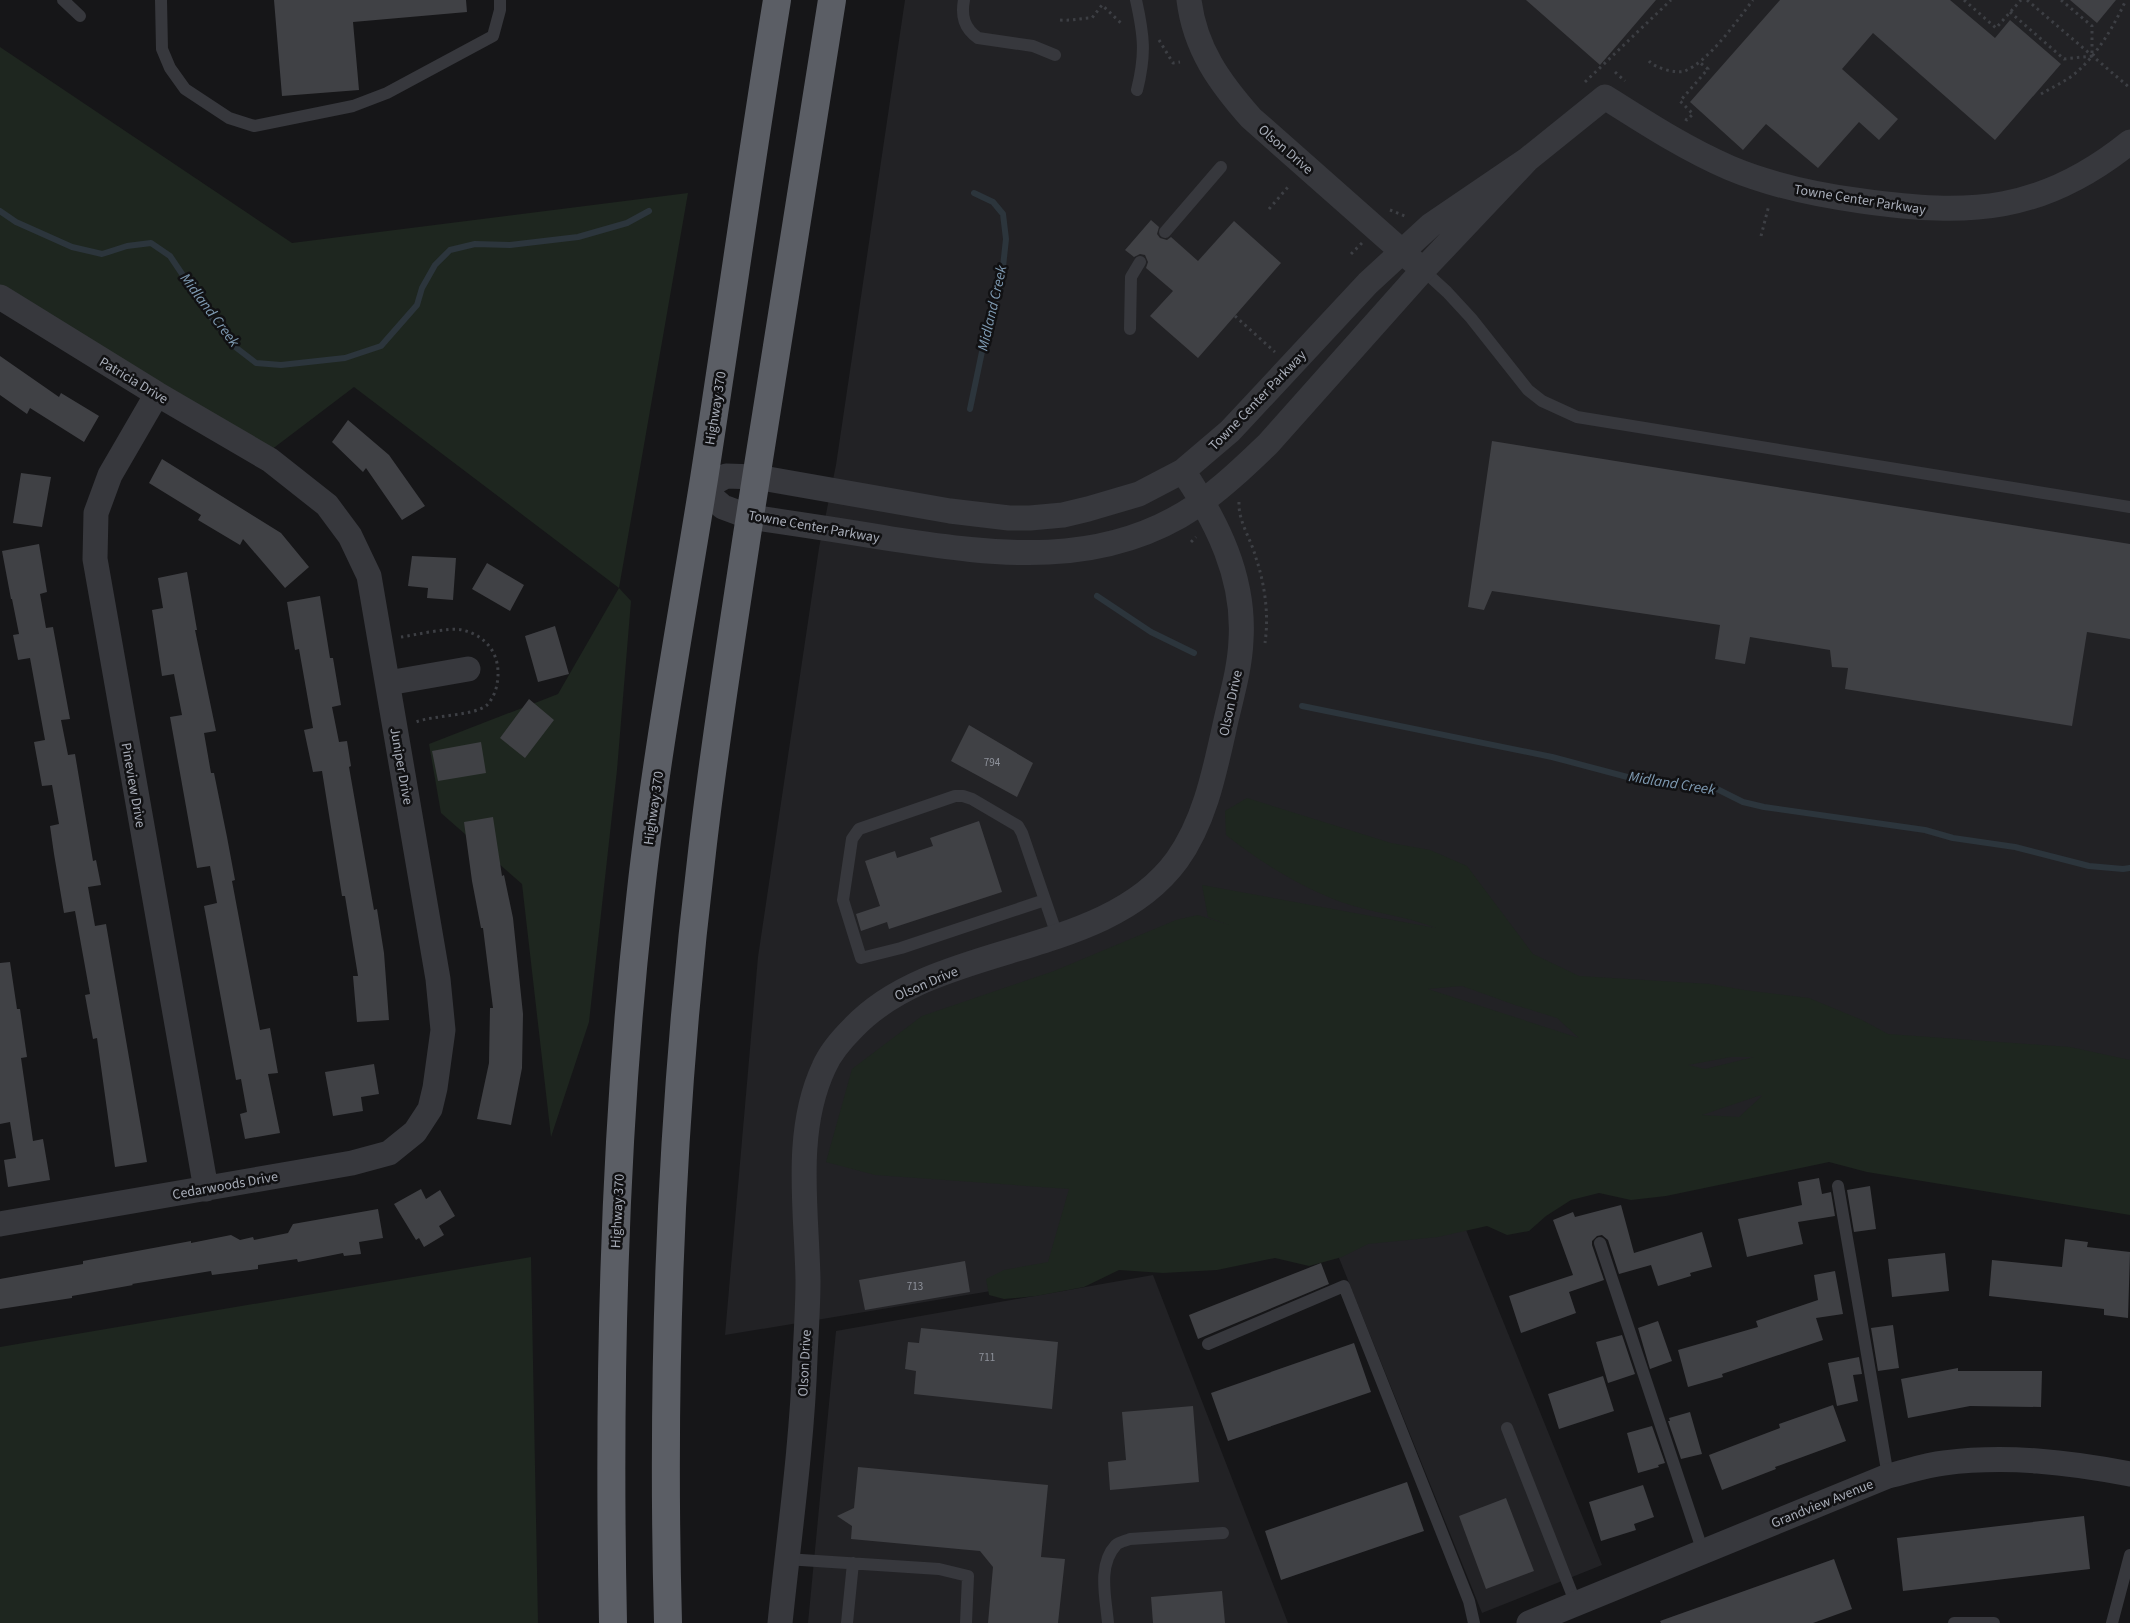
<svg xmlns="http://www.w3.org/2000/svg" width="2130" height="1623" viewBox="0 0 2130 1623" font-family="'Source Sans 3',sans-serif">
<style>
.built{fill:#222225}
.green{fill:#1e261f;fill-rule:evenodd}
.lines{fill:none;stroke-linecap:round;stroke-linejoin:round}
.stream{stroke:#2c353c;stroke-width:6}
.building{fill:#404145}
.path{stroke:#3d3f44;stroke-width:3;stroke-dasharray:2.5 4;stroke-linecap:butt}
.service{stroke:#37383d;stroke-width:12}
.minor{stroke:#37383d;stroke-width:25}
.trunk{stroke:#5b5e65;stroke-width:28}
.labels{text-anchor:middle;stroke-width:5;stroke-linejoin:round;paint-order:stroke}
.number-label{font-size:11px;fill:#8e929b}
.street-label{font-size:14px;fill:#a8adb8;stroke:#111113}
.water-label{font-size:15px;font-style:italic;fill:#7f9bb3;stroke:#111113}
</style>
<rect width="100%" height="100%" fill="#161618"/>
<!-- built -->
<path class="built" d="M905,0H2130V1103L725,1335L758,957L819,548L836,465Z
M1462,1220L1602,1565L1482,1613L1333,1243Z
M1153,1275L1288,1623H808L836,1331Z"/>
<!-- green -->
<path class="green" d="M0,47L292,243L688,193L619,588L631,601L617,770L589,1022L551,1137L522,884L441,813L429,744L558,694L619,588L354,387L271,450L0,285Z
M1247,798L1391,843L1430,850L1467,866L1533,954L1579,976L1710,984L1744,990L1809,998L1862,1020L1888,1034L2070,1047L2130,1060V1215L1867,1172L1829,1162L1666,1196L1631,1200L1599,1193L1571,1200L1546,1216L1529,1231L1507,1235L1487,1226L1438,1237L1368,1244L1342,1257L1309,1266L1275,1258L1217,1270L1163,1273L1119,1270L1084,1287L1036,1296L1004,1299L989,1295L986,1279L1004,1270L1048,1262L1069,1189L875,1175L826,1162L852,1069L922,1016L1054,971L1176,920L1198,915L1229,925L1208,917L1202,885L1436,928C1407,916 1372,913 1341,902C1300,887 1260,862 1226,835L1225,811ZM1462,986L1515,1005L1557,1018L1579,1038L1428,989ZM1731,1057H1754L1705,1069L1688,1065ZM1762,1096L1739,1117L1702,1115L1761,1095Z
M531,1257L538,1623H0V1347Z"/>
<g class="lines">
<!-- stream -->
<path class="stream" d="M0,211L16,222L72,247L102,254L127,246L151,243L170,256L211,317L234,346L256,363L281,365L345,358L381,346L417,305L422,288L435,265L450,250L475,244L510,245L578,237L627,223L649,211
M970,409L988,323L1001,285L1006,239L1003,214L993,202L974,193
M1097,596L1151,632L1194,653
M1302,706L1552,757L1650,783L1713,787L1743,802L1764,807L1925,830L1953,838L2015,847L2089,866L2123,869L2130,868"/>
</g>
<!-- building -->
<path class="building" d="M274,0H466L467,12L353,22L359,90L282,96Z
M1526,0H1656L1600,65Z
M1780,0H1950L1995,38L2010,20L2061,64L1995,140L1873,33L1842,69L1898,119L1879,140L1859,122L1818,168L1766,124L1743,150L1690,102Z
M2070,0H2116L2097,23Z
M1151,220L1159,227L1157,234L1160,238L1167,240L1171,237L1198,261L1234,221L1281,263L1198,358L1150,316L1173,291L1146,268L1148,262L1145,255L1140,254L1134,257L1125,250Z
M0,356L59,397L61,393L99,416L84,442L30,408L27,414L0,395Z
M348,420L389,455L425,506L402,520L366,468L363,472L332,442Z
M1492,441L2130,544V639L2087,632L2072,726L1845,689L1848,668L1832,667L1830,650L1750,637L1745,664L1715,659L1720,625L1492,591L1484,610L1468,607Z
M162,459L281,533L309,567L285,588L243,539L240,545L198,520L201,515L149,483Z
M21,473L51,477L42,527L13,523Z
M39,544L47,592L40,594L46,628L53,627L70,719L61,720L68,755L75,754L93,861L96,860L101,885L88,887L95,926L106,924L147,1162L115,1167L97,1038L93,1039L85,995L90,994L75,911L64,913L54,854L50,826L59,824L52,785L42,786L34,742L45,740L30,658L18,660L13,635L19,634L12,599H11L2,551Z
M412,556L456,558L453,600L427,598L428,588L408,586Z
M487,563L524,585L510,611L472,589Z
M187,572L197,630H195L216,731L204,733L211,773H214L227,837L235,880L232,881L260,1030L270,1028L278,1073L268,1074L280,1133L245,1139L240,1114L247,1112L241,1079L236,1080L204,906L217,903L210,866L197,868L170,717L182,715L174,674L162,676L152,610L163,608L158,578Z
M320,596L330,658H333L341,705L332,707L339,742L347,741L351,766L349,767L374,910L377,909L384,953L389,1020L357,1022L353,976H358L345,896H342L322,771L313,772L304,730L313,728L299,649L295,650L287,602Z
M555,626L569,674L538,682L525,636Z
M529,699L554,720L525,758L500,738Z
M969,725L1033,763L1017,797L951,761Z
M481,742L486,773L438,781L432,751Z
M493,817L502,876L504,875L513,918L523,1014L522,1068L511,1125L477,1119L489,1063L490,1008H493L483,928H481L472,881L464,822Z
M979,821L1002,892L889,929L887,922L861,931L856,914L880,906L865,861L895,851L897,858L933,846L930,838Z
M10,962L17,1009H20L27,1057L21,1058L33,1141L43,1139L50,1180L8,1187L4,1160L16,1158L10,1122L0,1124V963Z
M374,1064L379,1094L361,1097L363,1111L333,1116L325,1072Z
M1819,1178L1822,1194L1831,1192L1835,1216L1798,1222L1803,1244L1747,1257L1738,1219L1802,1205L1798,1182Z
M1870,1186L1876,1229L1854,1232L1847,1190Z
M421,1189L426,1199L440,1190L455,1216L439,1226L444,1235L424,1247L419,1238L416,1240L394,1204Z
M1621,1205L1634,1253L1702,1232L1712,1267L1690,1273L1691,1276L1658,1286L1651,1265L1619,1274L1608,1240L1602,1235L1597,1236L1592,1241V1245L1604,1280L1569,1292L1576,1313L1521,1333L1509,1296L1573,1275L1553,1220L1573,1212L1575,1217Z
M378,1209L383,1238L359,1242L361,1254L344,1256L343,1253L298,1262L297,1259L258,1265V1269L212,1275L211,1271L132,1284L133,1285L72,1296V1298L0,1309V1279L83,1264V1261L191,1241V1243L231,1235L240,1240L253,1237L254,1240L288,1233L293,1224Z
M2065,1239L2088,1242L2087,1247L2130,1252L2128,1318L2104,1315V1309L1989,1296L1992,1260L2062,1267Z
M1945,1253L1949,1291L1892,1297L1888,1259Z
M965,1261L970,1292L865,1310L859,1280Z
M1321,1263L1329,1284L1198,1339L1189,1315Z
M1835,1271L1843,1314L1816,1318L1823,1340L1722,1374L1723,1377L1688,1387L1678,1350L1758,1327L1756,1321L1818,1300L1814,1275Z
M1658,1321L1672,1361L1650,1369L1638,1328Z
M1893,1325L1899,1368L1878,1371L1871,1328Z
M921,1328L1058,1342L1052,1409L914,1394L916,1371L905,1369L908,1342L919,1343Z
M1622,1335L1635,1374L1608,1383L1596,1342Z
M1354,1343L1371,1392L1228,1441L1211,1393Z
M1859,1357L1862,1374L1853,1375L1858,1401L1837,1406L1828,1363Z
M1958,1368V1371H2042L2041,1407L1970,1406L1908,1418L1901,1379Z
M1603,1376L1614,1411L1559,1429L1548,1394Z
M1833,1405L1846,1441L1775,1467L1776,1469L1722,1490L1709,1455L1780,1428L1779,1424Z
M1193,1406L1199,1482L1110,1490L1108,1462L1126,1460L1122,1412Z
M1690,1412L1702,1454L1681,1459L1668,1421H1670L1669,1418Z
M1652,1426L1665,1463L1658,1465L1659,1467L1638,1473L1627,1433Z
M858,1467L1048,1485L1041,1557L1065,1559L1058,1623H988L993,1567L980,1551L851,1539L852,1526L837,1516L854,1508Z
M1407,1482L1424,1531L1281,1580L1265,1531Z
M1643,1485L1654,1517L1634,1524L1636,1530L1601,1541L1589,1502Z
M1506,1498L1534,1571L1486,1589L1459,1516Z
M2084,1516L2090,1569L1903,1591L1897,1538Z
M1834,1559L1852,1609L1813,1623H1661L1660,1621Z
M1222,1591L1225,1623H1153L1151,1597Z"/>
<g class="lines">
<!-- path -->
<path class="path" d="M1964,0L1996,28L2021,0
M2027,0L2130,88
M2061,0L2092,26V55
M2010,12L2064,59L2092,56
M1060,20C1072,21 1081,18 1092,18L1102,5L1123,25
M1159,40L1173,63L1180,62
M1649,61C1655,68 1676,74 1685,71C1710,60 1736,22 1753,0
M1615,72L1625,81
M1585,82L1671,0
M2041,94C2051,88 2062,83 2072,76C2096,57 2113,28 2126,0
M1685,119L1687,120L1693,114L1680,101L1708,69L1699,62
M1269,209L1288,187
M1390,210L1407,217
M1761,236L1769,205
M1351,254L1362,243
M1235,316L1275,352
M1239,502C1238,521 1251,539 1256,558C1265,585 1269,615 1265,643
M1191,542L1196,537
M401,637C415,635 449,627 462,630C489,636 502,658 497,684C496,691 492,700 487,705C474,716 434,715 416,722"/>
<!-- service -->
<path class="service" d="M63,0L80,16
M161,0L162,49L170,68L185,89L229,118L254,126L353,106L387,93L493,36L500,10V0
M964,0C961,16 964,28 978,38L1033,46L1055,55
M1136,0C1144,36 1146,54 1137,90
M1165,232L1221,167
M1423,270L1447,292L1471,318L1528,390L1542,401L1577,417L2130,507
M1130,329L1131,277L1140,262
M1045,900L901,948L861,958L843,900L852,839L859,829L955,796H963L972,799L1018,826L1022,833L1057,935
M1838,1186L1888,1476
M1600,1243L1703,1552
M1208,1344L1344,1286L1469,1601L1474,1623
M1507,1428L1576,1604
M786,1559L939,1569L968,1576L966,1623
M847,1623L853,1563
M1108,1623C1106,1599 1097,1565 1116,1545C1119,1542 1125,1541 1130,1539L1223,1533
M1954,1623H1994
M2112,1623L2130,1555"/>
<!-- minor -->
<path class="minor" d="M1189,0C1195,49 1220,83 1251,118L1414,262
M1528,159L1423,270L1268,444C1245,466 1222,488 1196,506C1103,569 997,555 892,539C845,531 798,524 750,517L723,507L702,489L726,476L756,477L950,511L1009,518H1030L1063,515L1088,509L1139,494L1183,471L1230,431L1368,283L1431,225L1528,159L1605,97C1646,123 1686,149 1730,168C1773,186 1817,195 1862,201C1970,216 2042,213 2130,142
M0,297L157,394L270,460L327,505L350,536L369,576L438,979L443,1030L435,1088L430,1109L415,1132L389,1153L352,1163L0,1224
M157,394L110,475L96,513L95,559L206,1189
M388,683L468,669
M780,1623C789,1536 802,1445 805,1358C806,1333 808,1307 808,1281C807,1212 793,1133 824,1067C830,1053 842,1039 853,1028C936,940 1104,960 1177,860C1207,818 1216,764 1227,716C1233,691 1240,666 1241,640C1245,577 1217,522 1183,471
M1529,1623L1888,1476C1906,1472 1925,1465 1944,1463C2007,1455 2068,1462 2130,1474"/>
<!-- trunk -->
<path class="trunk" d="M613,1623C608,1385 613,1146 639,909C654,765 681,622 704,479C729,319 751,159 777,0
M668,1623C661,1366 671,1107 702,852C714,746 731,641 747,535C775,357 804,178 832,0"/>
</g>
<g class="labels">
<!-- number labels -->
<g class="number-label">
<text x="992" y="766">794</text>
<text x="915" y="1290">713</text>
<text x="987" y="1361">711</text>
</g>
<!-- street labels -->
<g class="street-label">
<text transform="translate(1286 149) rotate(41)" y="5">Olson Drive</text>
<text transform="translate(1860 199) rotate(9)" y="5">Towne Center Parkway</text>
<text transform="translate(134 380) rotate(31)" y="5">Patricia Drive</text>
<text transform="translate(1257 400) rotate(-46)" y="5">Towne Center Parkway</text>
<text transform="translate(715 408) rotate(-81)" y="5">Highway 370</text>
<text transform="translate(814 526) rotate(10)" y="5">Towne Center Parkway</text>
<text transform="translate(1230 703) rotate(-78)" y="5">Olson Drive</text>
<text transform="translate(402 766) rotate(80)" y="5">Juniper Drive</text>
<text transform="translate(134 785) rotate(80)" y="5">Pineview Drive</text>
<text transform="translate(653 808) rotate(-82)" y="5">Highway 370</text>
<text transform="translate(926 983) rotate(-23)" y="5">Olson Drive</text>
<text transform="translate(225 1185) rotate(-10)" y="5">Cedarwoods Drive</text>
<text transform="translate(617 1211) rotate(-87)" y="5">Highway 370</text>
<text transform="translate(804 1363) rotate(-87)" y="5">Olson Drive</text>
<text transform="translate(1822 1503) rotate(-22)" y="5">Grandview Avenue</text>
</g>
<!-- water labels -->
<g class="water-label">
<text transform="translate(992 308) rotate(-77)" y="5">Midland Creek</text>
<text transform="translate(210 310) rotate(53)" y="5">Midland Creek</text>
<text transform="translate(1672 783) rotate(9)" y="5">Midland Creek</text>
</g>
</g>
</svg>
